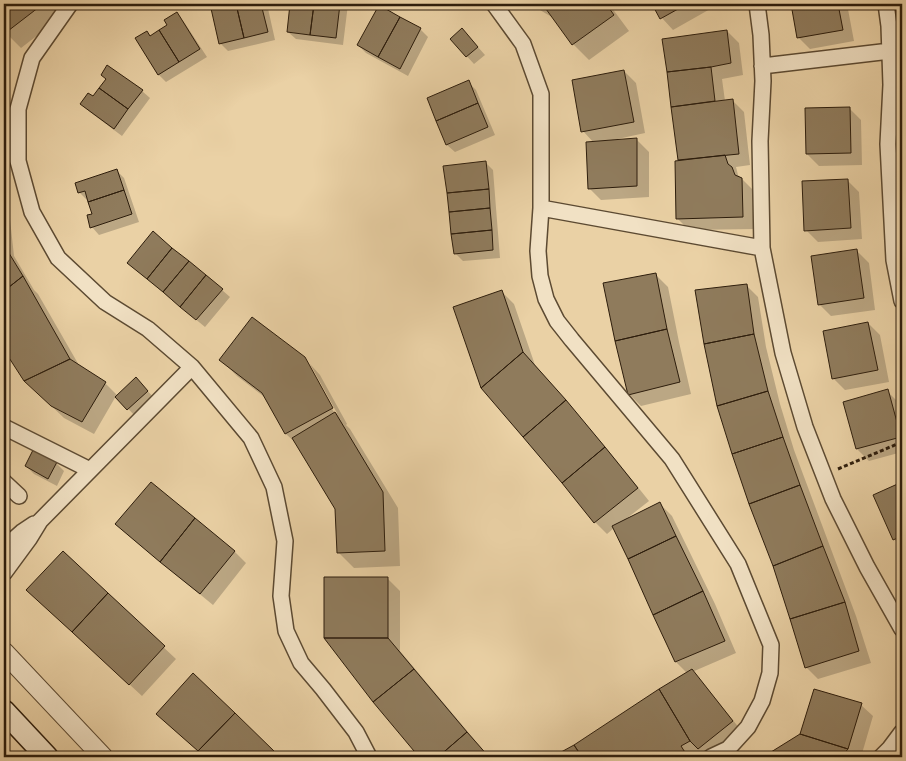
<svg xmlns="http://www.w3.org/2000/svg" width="906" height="761" viewBox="0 0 906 761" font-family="'Old Standard TT',serif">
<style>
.shadow{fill:#0003}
.building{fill:#8f7b5c;stroke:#2d1d0c}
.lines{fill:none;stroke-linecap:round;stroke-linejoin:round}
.minor-casing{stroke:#5c4a32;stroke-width:18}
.tertiary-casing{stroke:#5c4a32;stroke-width:21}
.secondary-casing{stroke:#2d1d0c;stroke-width:24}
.path{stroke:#2d1d0c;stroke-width:3;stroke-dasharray:4 2.5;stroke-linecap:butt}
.minor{stroke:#f1e1c4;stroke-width:15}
.tertiary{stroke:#f1e1c4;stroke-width:19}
.secondary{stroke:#f1e1c4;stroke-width:21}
</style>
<rect width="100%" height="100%" fill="#ead1a5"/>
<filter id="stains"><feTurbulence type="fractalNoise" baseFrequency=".004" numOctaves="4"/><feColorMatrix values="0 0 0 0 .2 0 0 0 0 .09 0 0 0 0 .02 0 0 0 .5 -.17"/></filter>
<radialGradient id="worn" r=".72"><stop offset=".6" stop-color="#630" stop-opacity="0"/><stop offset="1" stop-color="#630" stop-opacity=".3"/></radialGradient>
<!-- shadow -->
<path class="shadow" d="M4,4H78L21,48L4,31Z
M211,4H267L275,40L228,51L220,43Z
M292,4H348L343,45L296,39L288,32Z
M530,4H609L629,31L589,60L573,44L555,19Z
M654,4H719L673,30L662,18Z
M792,4H847L854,41L810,49L798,37Z
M177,14L184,22L207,57L166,82L159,75L147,32L151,36L169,25Z
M420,29L428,37L408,76L366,53L358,45Z
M727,31L739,43L743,75L722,79L725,101L732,100L744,112L750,165L736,167L738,175L754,191L755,229L689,230L677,218L679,162L664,40Z
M470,38L485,55L474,64L451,39Z
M4,64L5,65V136L8,201L14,256L34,290L38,294L80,367L105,383L118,396L144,387L155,399L136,417L116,396L94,434L64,418L41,396L25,381L4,348Z
M624,71L636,83L645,133L613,140L614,141L637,140L649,152V197L601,200L589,188L594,143L583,131Z
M468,82L476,90L495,135L455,152L447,145Z
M142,91L150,98L122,136L90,112L82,104L94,98Z
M849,108L861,120L862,165L819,166L807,154Z
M485,162L493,170L500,258L463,261L455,253Z
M116,170L124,178L139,222L99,235L92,227L93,214L89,199L87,200L79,192Z
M847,180L859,192L862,239L818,242L806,230Z
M857,251L869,263L875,310L831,316L819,304Z
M128,263L222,290L230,297L205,327L136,270Z
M656,275L668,287L679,342L691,394L641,406L629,394Z
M746,285L758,297L766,347L780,404L794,450L856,616L871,663L818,679L806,667Z
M502,292L514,304L535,365L617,461L649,501L626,519L627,520L660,504L672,516L715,604L736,653L692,672L703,683L744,734L704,757H555L575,746L687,673L676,662L614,528L607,534L595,522L563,482Z
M868,323L880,335L889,382L845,390L833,378Z
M304,358L308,363H306L335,414L337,413L310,364L320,375L347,424L346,425L350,429L398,508L400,566L354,568L338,552L336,508L300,447L286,434L267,399L237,376L221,360Z
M887,391L899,403L902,413V452L869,461L857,449Z
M56,463L64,471L57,486L34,474L26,466Z
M902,484V548L894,539L875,495Z
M4,520L10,526L4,532Z
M117,524L234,551L246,563L213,605L129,536Z
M63,553L176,659L142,696L40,602Z
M388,579L400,591V651L489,757H420L374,701Z
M193,674L279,757H205L169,725Z
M861,705L873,716L861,757H765L801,735Z"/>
<!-- building -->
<path class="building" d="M4,4H43L4,34Z
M210,4H236L244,38L219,44Z
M236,4H261L268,32L244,38Z
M290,4H314L310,35L287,32Z
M314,4H340L336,38L310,35Z
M538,4H606L614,15L572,45L546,9Z
M652,4H687L660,19Z
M791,4H838L843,30L797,38Z
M379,5L400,17L378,57L357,45Z
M177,12L200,49L179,62L159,30L167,25L164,20Z
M400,17L421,28L400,69L378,57Z
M462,28L478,47L466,57L450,39Z
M159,30L179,62L158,75L135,38L147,31L150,36Z
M727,30L731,63L711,67L667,72L662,39Z
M107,65L143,90L128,109L99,88L106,79L101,75Z
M711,67L715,101L671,107L667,72Z
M624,70L634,122L581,132L572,80Z
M469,80L478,103L436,121L427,98Z
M99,88L128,109L114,129L80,104L88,93L93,96Z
M733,99L739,154L678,160L671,107Z
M478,103L488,127L446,145L436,121Z
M850,107L851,153L806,154L805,108Z
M637,138V186L588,189L586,142Z
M725,155L728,164L732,167L735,175L742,178L743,217L676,219L675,161Z
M486,161L489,189L447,193L443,166Z
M117,169L124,190L88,202L85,191L78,193L75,183Z
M848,179L851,228L804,231L802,181Z
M489,189L490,208L449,212L447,193Z
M124,190L132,214L90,228L87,215L92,214L88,202Z
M490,208L492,230L451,234L449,212Z
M492,230L493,250L454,254L451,234Z
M153,231L172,248L147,279L127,263Z
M4,245L23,276L4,291Z
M172,248L189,261L163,292L147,279Z
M857,249L864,298L818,305L811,256Z
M189,261L206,275L180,307L163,292Z
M656,273L667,329L615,341L603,283Z
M206,275L223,289L196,320L180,307Z
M23,276L70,359L24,381L4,350V291Z
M747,284L754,334L704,344L695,290Z
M502,290L523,352L481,388L453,307Z
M252,317L305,357L333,408L285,434L262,393L219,360Z
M868,322L878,370L832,379L823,331Z
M667,329L680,382L628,395L615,341Z
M754,334L768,391L717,406L704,344Z
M523,352L566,400L523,437L481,388Z
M70,359L106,382L82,422L51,406L24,381Z
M136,377L148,391L127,410L115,397Z
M888,389L901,437L856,449L843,402Z
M768,391L783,437L732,454L717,406Z
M566,400L605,447L562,483L523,437Z
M335,412L383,492L385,551L337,553L335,509L292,438Z
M783,437L800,485L749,504L732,454Z
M605,447L638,488L594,523L562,483Z
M33,450L57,462L48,479L25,466Z
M151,482L195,518L160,562L115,524Z
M902,482V536L893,540L873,495Z
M800,485L823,546L773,566L749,504Z
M660,502L676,536L628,559L612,526Z
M195,518L235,551L200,594L160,562Z
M676,536L703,591L653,615L628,559Z
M823,546L845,602L790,619L773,566Z
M63,551L108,593L72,632L26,590Z
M324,577H388V638H324Z
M703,591L725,641L675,662L653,615Z
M108,593L165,646L129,685L72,632Z
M845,602L859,651L805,668L790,619Z
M324,638H388L414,669L373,702Z
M414,669L467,732L438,757H419L373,702Z
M692,669L733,721L698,749L690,741L659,689Z
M193,673L235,713L198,751L156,714Z
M659,689L690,741L681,746L688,757H582L574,745Z
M814,689L862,703L848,749L800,734Z
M235,713L275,752L270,757H204L198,751Z
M467,732L489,757H438Z
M800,734L848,749L841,757H763Z
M574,745L582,757H552Z"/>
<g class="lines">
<!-- minor casing -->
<g class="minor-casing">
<path id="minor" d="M70,4L32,58L18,109V161L32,212L58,258L105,302L148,329L192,367L251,438L274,487L285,541L281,596L286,631L301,663L323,689L356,732L369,757
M494,4L523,44L541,94V208L538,251L540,276L546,299L557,321L572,340L672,459L738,564L771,645L770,673L762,701L748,727L728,749L711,757
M757,4L761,35L763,81L760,141L762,248L783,353L805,427L833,499L867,567L902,629
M886,4L889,26L891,85L888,144L894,260L902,301
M762,66L890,51
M541,208L762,248
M4,427L90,470
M4,482L19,496
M4,548L22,532L34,524
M4,573L29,539L40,521L192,367
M881,757L890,748L902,732"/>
</g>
<!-- tertiary casing -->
<g class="tertiary-casing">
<path id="tertiary" d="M4,652L103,757"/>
</g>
<!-- secondary casing -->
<g class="secondary-casing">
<path id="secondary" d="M4,711L47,757"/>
</g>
<!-- path -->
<path class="path" d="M838,469L902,442"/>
<!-- minor -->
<use href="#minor" class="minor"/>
<!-- tertiary -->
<use href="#tertiary" class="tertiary"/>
<!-- secondary -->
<use href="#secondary" class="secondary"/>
</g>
<!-- margin -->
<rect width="906" height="761" fill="none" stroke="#ead1a5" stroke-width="20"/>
<rect x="5" y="5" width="896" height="751" fill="none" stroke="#2d1d0c" stroke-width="2.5"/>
<rect x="10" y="10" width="886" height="741" fill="none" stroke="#2d1d0c"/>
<rect width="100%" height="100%" filter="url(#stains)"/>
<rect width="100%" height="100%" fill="url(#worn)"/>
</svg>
